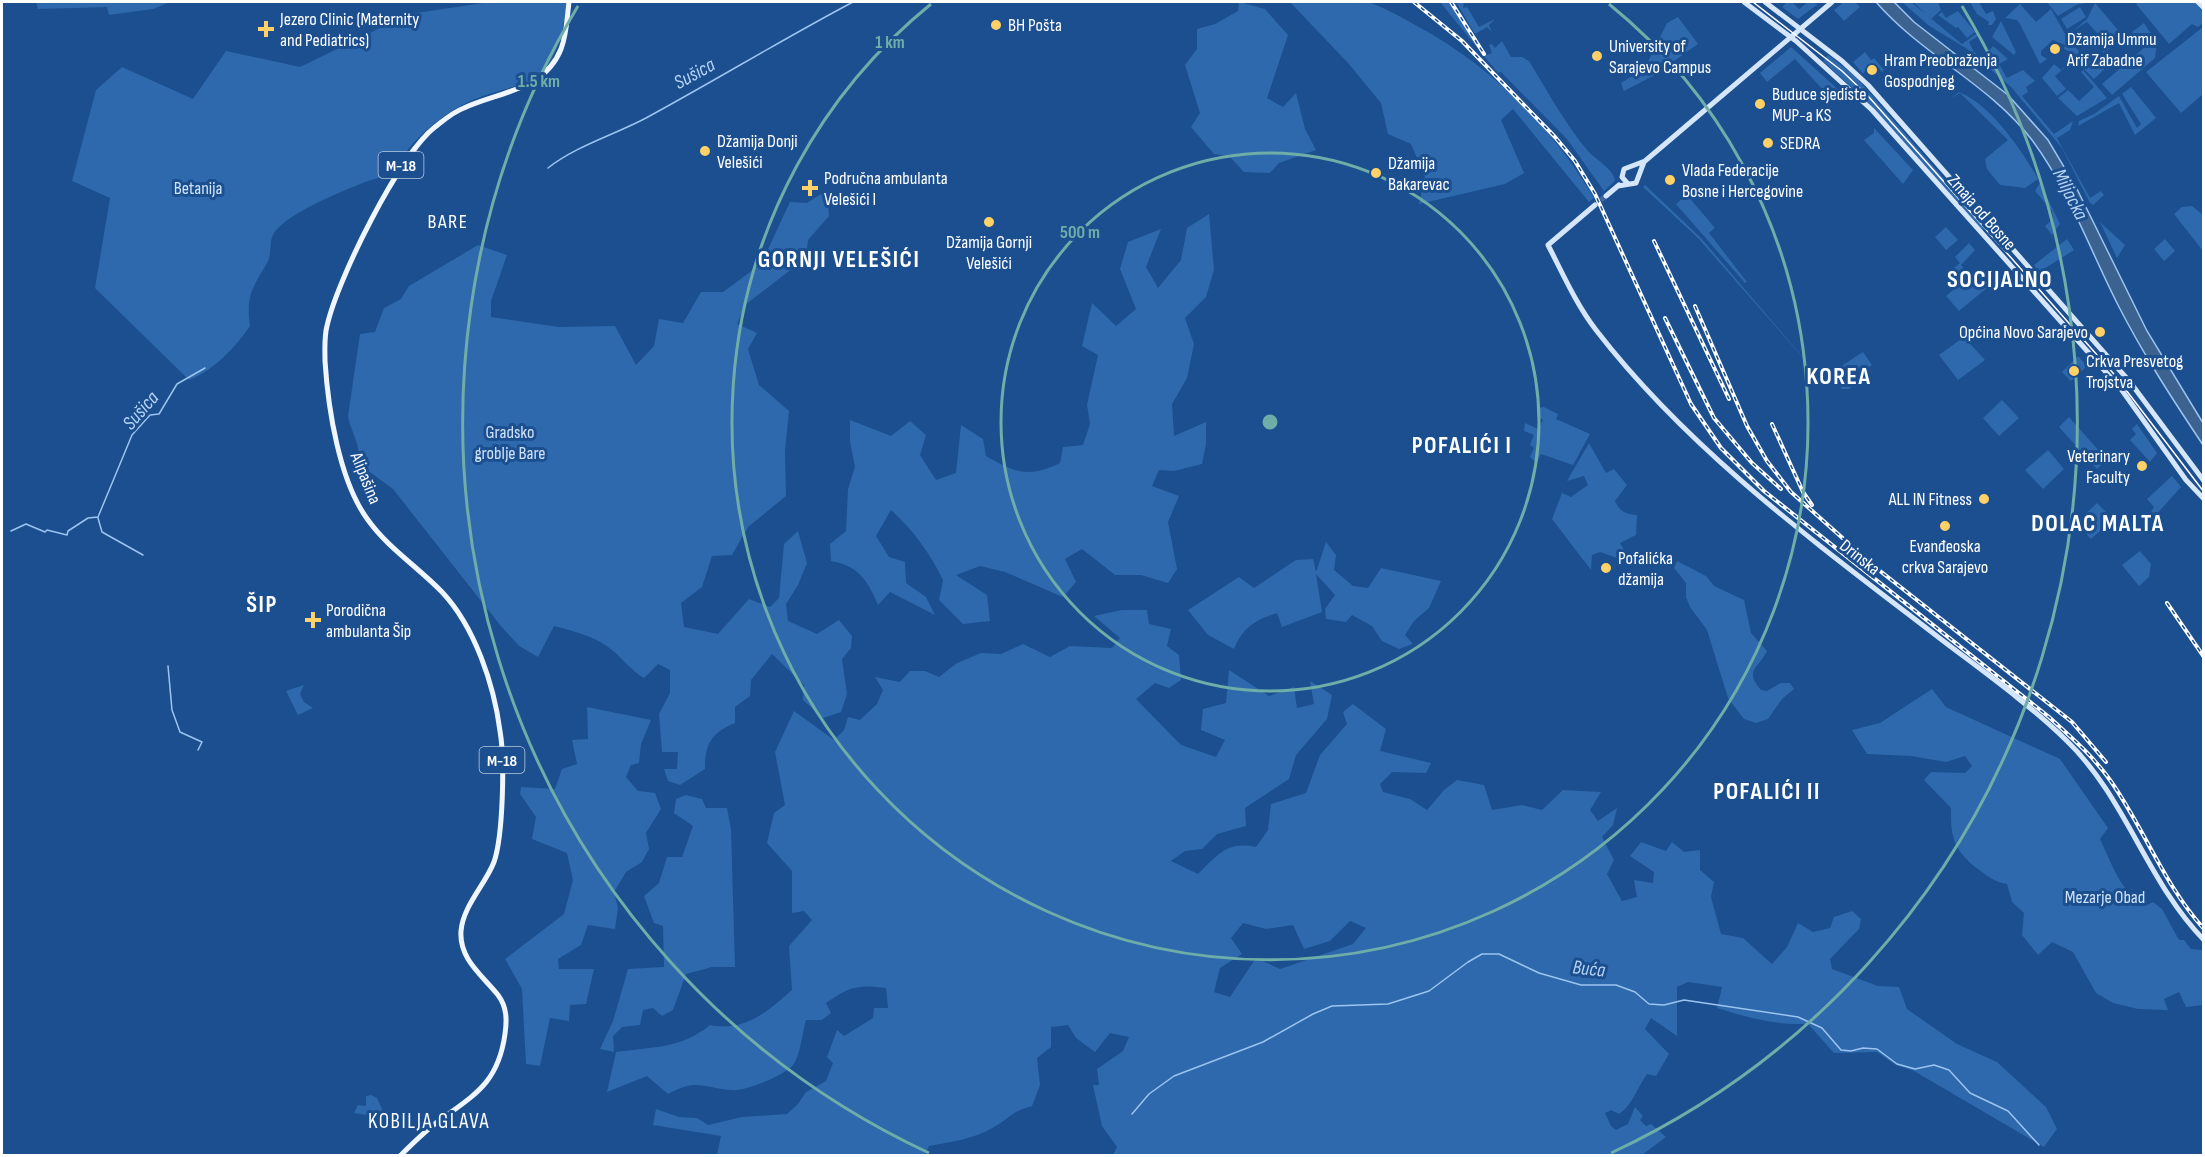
<svg xmlns="http://www.w3.org/2000/svg" width="2205" height="1157" viewBox="0 0 2205 1157" font-family="'Sofia Sans Condensed',sans-serif">
<style>
.green{fill:#2e69ad;fill-rule:evenodd}
.water{fill:#3c6290;stroke:#9cc4f0;stroke-width:1.5}
.lines{fill:none;stroke-linecap:round;stroke-linejoin:round}
.stream{stroke:#9cc4f0;stroke-width:1.5}
.secondary-tunnel{stroke:#3d69a0;stroke-width:5;stroke-dasharray:5 2.5;stroke-linecap:butt}
.secondary{stroke:#d6e6fa;stroke-width:5}
.primary{stroke:#f0f6ff;stroke-width:5}
.tram{stroke:#fff;stroke-width:1.5}
.rail-casing{stroke:#fff;stroke-width:4}
.rail{stroke:#1b4f8f;stroke-width:1.5;stroke-dasharray:4.5;stroke-linecap:butt}
.ring{fill:none;stroke:#6fada8;stroke-width:3}
.poi-dot{fill:#ffd166;stroke:#1b4f8f;stroke-width:2}
.labels{text-anchor:middle;stroke-width:6;stroke-linejoin:round;paint-order:stroke}
.shield{fill:#1b4f8f;stroke:#bbcadd;stroke-width:1.5}
.shield-label{font-size:16px;font-weight:bold;fill:#fff}
.poi-label{font-size:18px;fill:#fff;stroke:#1b4f8f;text-anchor:start}
.park-label{font-size:18px;fill:#cfe3fa;stroke:#1b4f8f}
.street-label{font-size:18px;fill:#fff;stroke:#1b4f8f}
.water-label{font-size:20px;font-style:italic;fill:#b5d3f5;stroke:#1b4f8f}
.neighbourhood-label{font-size:20px;letter-spacing:1.5px;fill:#fff;stroke:#1b4f8f}
.quarter-label{font-size:21px;letter-spacing:1.5px;fill:#fff;stroke:#1b4f8f}
.district-label{font-size:24px;font-weight:bold;letter-spacing:1.5px;fill:#fff;stroke:#1b4f8f}
.centre{fill:#6fada8;stroke:#1b4f8f;stroke-width:3}
.ring-label{font-size:18px;text-anchor:middle;font-weight:bold;fill:#6fada8;stroke:#1b4f8f;stroke-width:6;stroke-linejoin:round;paint-order:stroke}
</style>
<rect width="100%" height="100%" fill="#1b4f8f"/>
<!-- green -->
<path class="green" d="M36,2H170L153,9L109,15L107,7L38,9Z
M490,2H567C554,113 506,68 439,120C424,131 411,144 401,159C399,163 395,171 391,174C383,177 373,179 365,182C341,192 289,212 274,233C268,242 273,253 267,263C252,289 246,295 250,326C235,348 214,370 189,380L95,288L110,198L72,181L96,90L122,67L193,99L226,51L300,67L409,14Z
M1239,2L1265,9L1288,35L1267,98L1283,107L1296,93L1305,129L1316,150L1279,163L1270,173L1244,172L1229,156L1214,154L1191,127L1200,113L1185,65L1197,49V29L1215,24L1238,11Z
M1290,2C1310,1 1350,0 1367,2C1384,7 1401,17 1417,26C1490,65 1552,127 1594,198L1589,202L1513,109L1501,120L1524,173L1505,184L1419,204L1425,177L1411,144L1388,134L1381,103L1348,63Z
M1440,2H1454L1487,55L1492,53L1489,45L1492,44L1495,48L1502,41L1511,57H1522L1529,61C1548,92 1565,124 1588,151C1596,160 1614,169 1615,181L1604,191L1567,139L1501,72L1498,73Z
M1456,2H1464L1463,8L1467,7L1479,27L1495,19L1489,25L1492,32L1487,27L1475,34Z
M1787,2H1792L1799,9L1808,2L1818,4L1798,19L1782,7Z
M1844,2H1855L1860,7L1844,21L1834,10Z
M1902,2H1911L1962,44L1976,34L1978,36L1969,42L1974,52L1982,59L1993,46L2008,59L1999,64L2007,78L2023,70L2035,81L2026,87L2028,92L2022,96L2054,134L2073,121L2070,130L2057,138L2090,198L2101,191L2104,195L2093,205L2090,203L2062,148L2012,88L1967,49L1928,25Z
M1913,2H1938L1941,10L1931,19Z
M1970,2H1979L1986,14L1993,11L1996,19L1992,25H1988L1989,22L1977,14Z
M2047,2H2089L2076,5L2058,16Z
M2140,2H2195L2203,11V23L2198,27L2192,24L2169,44L2136,4Z
M2095,3L2124,37L2104,53L2102,52L2108,45L2087,22L2073,31L2087,19Z
M2020,4L2036,22L2051,9L2069,41L2079,51L2077,55L2064,49L2065,45L2053,40L2041,51V55L2047,59L2040,64L2020,24L2017,20L2005,18Z
M2080,7L2086,17L2067,29L2061,19Z
M1958,11L1975,32L1967,38L1958,27L1956,28L1938,15L1942,12L1946,18Z
M1678,17L1698,44L1653,76L1624,91L1621,83L1645,68L1667,23Z
M2001,21L2016,52L2014,55L1992,37Z
M2144,23L2157,43L2155,58L2112,95L2102,84L2145,47L2132,32Z
M2203,27V94L2181,113L2146,72Z
M1791,47L1841,92L1832,100L1795,59L1767,82L1760,73Z
M1865,52L1871,60L1874,58L1884,70L1882,72L1875,64H1869L1863,74L1853,62Z
M1828,55L1855,76L1986,227L1981,231L1862,97L1823,61Z
M2079,55L2081,58L2078,68L2070,63L2055,76L2066,89L2057,96L2042,78L2054,64L2061,70Z
M2098,56L2108,57L2112,62L2094,79L2082,67V57L2092,62Z
M2083,70L2107,98L2077,116L2058,98L2068,90L2079,101L2094,87L2081,72Z
M2131,87L2156,118L2135,135L2119,103L2078,126L2079,121L2094,114L2119,96L2137,128L2141,124L2122,94Z
M1959,92C1990,104 2022,150 2038,179L2025,188L2000,185L1987,169L1985,159L2008,140L1960,93L1950,99Z
M1874,128L1913,170L1903,184L1864,140L1874,133Z
M2040,183L2060,224L2052,235L2045,226L2053,219L2052,211L2035,191Z
M1645,185L1701,238L1813,369L1698,238L1643,187Z
M827,190L829,216L808,240L806,258L745,305L737,324L757,333L748,349L759,385L789,411L785,451L786,496L748,527L732,555L712,556L702,587L681,603L684,627L718,634L749,599L770,607L779,598L784,544L798,531L807,563L798,585L786,604L788,621L817,634L839,620L852,636L851,648L842,659L847,694L841,712L823,718L803,700L804,685L772,654L751,680L750,696L735,707V723C711,733 705,744 705,769L680,785L668,781L664,769H677L678,752H662L659,714L670,693V670L658,664L644,678C630,670 621,656 608,647C591,635 573,631 554,626L538,657L519,646L500,625L393,489L356,462C364,449 350,431 348,416L360,334L375,332L384,308L401,299L409,286L478,245L507,255L491,301V317L559,327L615,326L636,365L654,346L659,319L683,323L701,292H723L761,264L790,202L807,203Z
M1687,195L1715,228L1709,233L1747,282L1745,283L1676,204Z
M2192,206L2203,215V251L2174,214L2182,207Z
M1209,214L1214,270L1206,297L1185,318L1194,344L1187,378L1172,404L1174,436L1206,422V444L1202,464L1174,471L1159,470L1152,486L1179,496L1168,522L1177,569L1168,583L1141,575H1115L1082,549L1065,559L1076,582L1063,597L1005,572L980,566L956,575L987,595L990,621L963,624L939,600L943,580C930,553 913,530 891,510L876,536L889,557L905,562L906,583L926,597L935,615L890,592L878,605C868,581 859,566 831,561L830,544L846,531L848,489L855,467L850,441V420L891,436L910,421L926,435L920,455L936,480L956,473L961,425L983,439L986,456C1015,473 1029,478 1060,463L1063,447L1083,445L1090,424L1087,405L1098,355L1082,346L1092,303L1116,326L1136,309L1120,269L1128,242L1161,229L1146,267L1158,288L1181,260L1187,228Z
M2100,222L2125,245L2117,258Z
M1946,227L1958,240L1946,250L1935,237Z
M2067,239L2074,250L2039,272L2034,265Z
M2165,239L2175,251L2164,261L2154,249Z
M1969,243L1975,250L1961,265L1974,281L1979,278L1988,287L1959,311L1946,296L1959,285L1948,273L1960,263L1955,257Z
M1964,337L1985,360L1958,380L1939,355Z
M1863,352L1872,365L1863,372L1866,377L1849,389H1842L1829,374Z
M2078,356L2087,366L2071,381L2062,372Z
M2002,400L2019,418L1999,436L1983,418Z
M1544,407L1558,414L1556,419L1590,434L1573,465L1541,454L1537,463L1530,457L1534,448L1530,445L1534,435L1524,431L1525,423L1538,429L1543,420L1537,416L1539,408Z
M2069,417L2107,460L2097,469L2059,427Z
M2137,424L2157,453L2150,462L2130,440L2136,434L2132,429Z
M1589,443L1606,473L1614,469L1627,485L1615,501C1620,512 1626,514 1637,515L1636,535L1620,543L1626,553L1617,558L1600,552L1592,555L1591,570L1552,519L1562,493L1571,497L1588,485L1584,476L1567,481Z
M2048,450L2064,469L2043,489L2025,470Z
M2172,476L2181,487L2154,517L2151,512L2154,507L2147,499Z
M2097,503L2113,519L2091,539L2076,523Z
M1326,542L1336,555L1334,570L1353,586L1368,588L1381,568L1441,581L1429,608L1414,621L1405,635L1413,644L1399,649L1382,641L1372,626L1352,615L1346,622L1326,619L1325,609L1335,595L1316,574L1322,612L1282,627L1277,613C1255,620 1243,627 1234,649L1208,635L1188,610L1239,577L1254,588L1296,560L1313,559L1316,572Z
M2140,551L2151,564L2149,577L2139,586L2122,565Z
M1677,561L1706,576L1714,586L1744,600L1751,633L1767,651C1758,669 1744,670 1761,690L1767,691L1781,683H1790L1794,689L1782,699L1768,719L1756,723L1744,719L1728,698L1707,630L1690,607L1686,597V583L1674,568Z
M1122,610H1147L1149,624L1171,629L1167,646L1179,655L1181,680L1169,688L1155,683L1136,699L1181,745L1216,757L1225,740L1201,730L1203,709L1226,703L1229,670L1269,696L1294,687L1297,708L1314,704L1310,681L1332,695L1327,719L1296,755L1289,779L1245,808L1246,826L1217,834L1202,849L1185,851L1171,861L1198,874C1218,855 1226,841 1256,847L1268,830L1271,804L1306,793L1320,755L1347,724L1343,712L1353,704L1386,729L1380,751L1431,763L1426,773L1392,772L1380,784L1383,792L1410,799L1427,810L1444,790L1457,780L1484,785L1492,810L1522,805L1542,810L1563,790L1601,792L1590,810L1598,821L1617,808L1613,825L1602,837L1614,860L1607,874L1622,901L1637,897L1634,880L1653,883L1654,872L1630,856L1641,842L1666,851L1672,842L1684,852L1700,850V870L1714,882L1711,897L1721,934L1743,938L1772,964L1787,947L1798,923L1813,932L1830,928L1834,917L1852,911L1861,919L1859,929L1830,959L1832,969L1878,986L1899,987L1907,1009L1957,1044L1997,1062L2046,1107L2057,1129L2044,1147L1914,1071L1896,1065L1877,1052L1834,1053L1808,1024C1776,1025 1748,1018 1717,1008L1722,987L1688,982L1677,987V1036L1651,1018L1645,1029L1669,1054L1656,1076L1647,1074C1638,1087 1631,1107 1619,1114L1611,1110L1605,1113L1611,1126L1616,1130L1628,1124L1635,1107L1643,1116L1640,1120L1646,1126L1651,1124L1666,1137L1642,1155H1113L1117,1147L1102,1126L1093,1085H1099L1097,1069L1123,1051L1129,1037L1110,1033L1095,1052L1076,1038L1068,1025L1051,1027V1047L1037,1058L1040,1085L1032,1106C1010,1112 1011,1118 994,1127C975,1139 950,1142 929,1146L925,1155H717L721,1136L653,1125L656,1109L679,1117L697,1118L708,1125L742,1117L787,1114L798,1104L806,1092L826,1081L833,1063L827,1057L837,1030L844,1036L873,1018L874,1008H888L886,988C858,984 849,987 826,1003L831,1013L822,1020H806C802,1033 801,1054 793,1065C787,1074 746,1091 734,1090C704,1089 698,1077 668,1094L647,1076L607,1092L616,1052C651,1047 681,1049 710,1025C745,1032 767,1012 792,990L789,946L812,920L804,911L792,913V871L767,843L774,813L785,805L775,752L794,711L834,740L844,730L848,717L860,720L877,704L883,690L875,677L900,682L910,671H925L939,677L957,663L981,653L1001,654L1023,644L1050,657L1070,646L1112,648L1120,638L1094,616ZM1350,921L1366,928L1353,944L1280,969L1256,958L1230,997L1214,992L1220,968L1242,954L1231,938L1243,923L1266,929L1293,925L1304,949L1330,941Z
M304,685L300,694L304,702L313,708L298,715L286,691Z
M1932,689L1946,707L2060,759L2108,828L2100,839C2111,862 2121,893 2145,906L2153,902L2162,909L2179,940H2184L2191,949L2203,950V1005L2186,1007L2179,992L2164,999L2168,1010L2138,1009L2113,1003L2096,993L2073,952L2052,942L2038,955L2022,935L2024,913L2012,902L2007,884C1996,882 1990,878 1982,872C1956,853 1950,841 1951,808L1924,780L1931,772L1965,773L1972,766L1965,756L1946,762L1911,756L1867,754L1852,730L1880,723Z
M587,707L651,720L641,744L639,763L631,765L626,777L638,791L655,793L661,809L646,833L649,849L642,862L626,872L614,892L618,908L615,929L588,925L581,945L558,959L559,969H594L586,1004L570,1005L569,1021L550,1018L540,1066L526,1064L522,989L505,959L564,914L573,880L567,853L532,839L536,817L520,794L521,787L555,789L562,769L577,764L572,740L588,739Z
M686,795L702,799L706,808H727L731,829L735,967H712L686,974L673,1010L662,1016L653,1008L643,1010L640,1025L622,1027L613,1036L614,1052L600,1049L613,1021L628,969L664,967L663,926L654,923L644,896L659,883L667,857H682L693,826L674,813L676,799Z
M371,1095L377,1098L386,1118L354,1113L358,1105L366,1106V1096Z"/>
<!-- water -->
<path class="water" d="M1876,2H1894L1914,22L2008,95L2048,140L2076,187L2147,331L2203,423V445C2173,400 2143,354 2118,305C2090,250 2069,190 2032,140C1989,84 1922,55 1876,2Z"/>
<g class="lines">
<!-- stream -->
<path class="stream" d="M548,168C576,146 614,135 646,118C716,80 783,39 853,2
M98,518L102,532L143,555
M11,531L26,524L45,532L47,530L67,535L68,531L88,518L98,517L132,435L150,415L159,414L177,384L205,368
M168,666L172,710L180,732L202,742L198,750
M1132,1114L1149,1094L1174,1076L1263,1042L1313,1014L1332,1006L1388,1004L1429,991L1468,962L1482,954H1499L1539,973L1581,985H1616L1635,992L1649,1004L1664,1005L1684,1000L1798,1017L1822,1028L1841,1050L1851,1051L1863,1048L1877,1049L1897,1064L1915,1069L1934,1065L1949,1070L1970,1093L2008,1111L2039,1145"/>
<!-- secondary-tunnel -->
<path class="secondary-tunnel" d="M1595,205L1606,196"/>
<!-- secondary -->
<path class="secondary" d="M1744,2L1796,41L1872,110L2121,389L2186,480L2204,499
M1765,2L1842,61L1868,85L2130,382L2204,481
M2198,2L2204,8
M1628,184L1622,177L1624,169L1645,161L1832,2
M1618,186L1636,183L1644,162
M1606,196L1619,185
M1595,205L1548,245C1563,274 1576,304 1596,330C1691,453 1820,546 1942,640C1984,672 2029,704 2067,741C2126,798 2147,882 2204,940"/>
<!-- primary -->
<path class="primary" d="M400,1156C412,1144 423,1133 436,1123C474,1095 498,1084 505,1034C507,1020 507,1007 498,995C482,975 459,959 461,931C463,906 485,885 494,862C503,836 505,760 500,731C494,685 475,627 442,592C418,567 388,548 368,520C339,481 328,408 325,361C325,349 324,337 327,326C337,280 399,155 435,127C444,120 453,112 464,108C499,92 545,90 561,49C567,34 567,17 569,2"/>
<!-- tram -->
<path class="tram" d="M1753,2L1842,71L1868,96L2113,373L2204,492"/>
<!-- rail casing -->
<g class="rail-casing">
<path id="rail" d="M1414,2L1462,41L1555,137L1575,161L1595,194L1691,404L1721,448L1764,491L2049,717C2071,737 2093,756 2110,780C2144,828 2164,885 2204,929
M1451,2L1484,54
M1654,241L1729,399
M1695,306L1747,426L1767,461L1791,492L1875,567L2072,722L2106,762
M1665,318L1714,418L1752,463L1781,489
M1772,424L1803,492L1812,505
M2167,603L2204,657"/>
</g>
<!-- rail -->
<use href="#rail" class="rail"/>
</g>
<!-- distance rings -->
<g class="ring">
<circle cx="1270" cy="422" r="269"/>
<path d="M1609 4A538 538 0 1 1 931 4"/>
<path d="M929 1153A807 807 0 0 1 578 6M1962 6A807 807 0 0 1 1611 1153"/>
</g>
<!-- markers -->
<g class="poi-dot">
<circle cx="996" cy="25" r="6"/>
<path d="M263 20h6v6h6v6h-6v6h-6v-6h-6v-6h6z"/>
<circle cx="2055" cy="49" r="6"/>
<circle cx="1597" cy="56" r="6"/>
<circle cx="1872" cy="70" r="6"/>
<circle cx="1760" cy="104" r="6"/>
<circle cx="1768" cy="143" r="6"/>
<circle cx="705" cy="151" r="6"/>
<circle cx="1376" cy="173" r="6"/>
<circle cx="1670" cy="180" r="6"/>
<path d="M807 179h6v6h6v6h-6v6h-6v-6h-6v-6h6z"/>
<circle cx="989" cy="222" r="6"/>
<circle cx="2100" cy="332" r="6"/>
<circle cx="2074" cy="371" r="6"/>
<circle cx="2142" cy="466" r="6"/>
<circle cx="1984" cy="499" r="6"/>
<circle cx="1945" cy="526" r="6"/>
<circle cx="1606" cy="568" r="6"/>
<path d="M310 611h6v6h6v6h-6v6h-6v-6h-6v-6h6z"/>
</g>
<g class="labels">
<!-- shield labels -->
<g class="shield">
<rect x="378.5" y="152" width="45" height="26" rx="4.5"/>
<rect x="479.5" y="747" width="45" height="26" rx="4.5"/>
</g>
<g class="shield-label">
<text x="401" y="171">M-18</text>
<text x="502" y="766">M-18</text>
</g>
<!-- poi labels -->
<g class="poi-label">
<text x="280" y="25">Jezero Clinic (Maternity<tspan x="280" dy="21">and Pediatrics)</tspan></text>
<text x="1008" y="31">BH Pošta</text>
<text x="2067" y="45">Džamija Ummu<tspan x="2067" dy="21">Arif Zabadne</tspan></text>
<text x="1609" y="52">University of<tspan x="1609" dy="21">Sarajevo Campus</tspan></text>
<text x="1884" y="66">Hram Preobraženja<tspan x="1884" dy="21">Gospodnjeg</tspan></text>
<text x="1772" y="100">Buduce sjediste<tspan x="1772" dy="21">MUP-a KS</tspan></text>
<text x="717" y="147">Džamija Donji<tspan x="717" dy="21">Velešići</tspan></text>
<text x="1780" y="149">SEDRA</text>
<text x="1388" y="169">Džamija<tspan x="1388" dy="21">Bakarevac</tspan></text>
<text x="1682" y="176">Vlada Federacije<tspan x="1682" dy="21">Bosne i Hercegovine</tspan></text>
<text x="824" y="184">Područna ambulanta<tspan x="824" dy="21">Velešići I</tspan></text>
<text x="989" y="248" text-anchor="middle">Džamija Gornji<tspan x="989" dy="21">Velešići</tspan></text>
<text x="2088" y="338" text-anchor="end">Općina Novo Sarajevo</text>
<text x="2086" y="367">Crkva Presvetog<tspan x="2086" dy="21">Trojstva</tspan></text>
<text x="2130" y="462" text-anchor="end">Veterinary<tspan x="2130" dy="21">Faculty</tspan></text>
<text x="1972" y="505" text-anchor="end">ALL IN Fitness</text>
<text x="1945" y="552" text-anchor="middle">Evanđeoska<tspan x="1945" dy="21">crkva Sarajevo</tspan></text>
<text x="1618" y="564">Pofalićka<tspan x="1618" dy="21">džamija</tspan></text>
<text x="326" y="616">Porodična<tspan x="326" dy="21">ambulanta Šip</tspan></text>
</g>
<!-- park labels -->
<g class="park-label">
<text x="198" y="194">Betanija</text>
<text x="510" y="438">Gradsko<tspan x="510" dy="21">groblje Bare</tspan></text>
<text x="2105" y="903">Mezarje Obad</text>
</g>
<!-- street labels -->
<g class="street-label">
<text transform="translate(1982 212) rotate(49)" y="6">Zmaja od Bosne</text>
<text transform="translate(366 478) rotate(68)" y="6">Alipašina</text>
<text transform="translate(1860 557) rotate(38)" y="6">Drinska</text>
</g>
<!-- water labels -->
<g class="water-label">
<text transform="translate(694 73) rotate(-29)" y="7">Sušica</text>
<text transform="translate(2071 194) rotate(63)" y="7">Miljacka</text>
<text transform="translate(140 410) rotate(-49)" y="7">Sušica</text>
<text transform="translate(1589 968) rotate(6)" y="7">Buća</text>
</g>
<!-- neighbourhood labels -->
<g class="neighbourhood-label">
<text x="448" y="228">BARE</text>
</g>
<!-- quarter labels -->
<g class="quarter-label">
<text x="429" y="1128">KOBILJA GLAVA</text>
</g>
<!-- district labels -->
<g class="district-label">
<text x="839" y="267">GORNJI VELEŠIĆI</text>
<text x="2000" y="287">SOCIJALNO</text>
<text x="1839" y="384">KOREA</text>
<text x="1462" y="453">POFALIĆI I</text>
<text x="2098" y="531">DOLAC MALTA</text>
<text x="262" y="612">ŠIP</text>
<text x="1767" y="799">POFALIĆI II</text>
</g>
</g>
<circle cx="1270" cy="422" r="9" class="centre"/>
<g class="ring-label">
<text x="890" y="48">1 km</text>
<text x="539" y="87">1.5 km</text>
<text x="1080" y="238">500 m</text>
</g>
<!-- border -->
<rect width="2205" height="1157" fill="none" stroke="#ffffff" stroke-width="6"/>
</svg>
